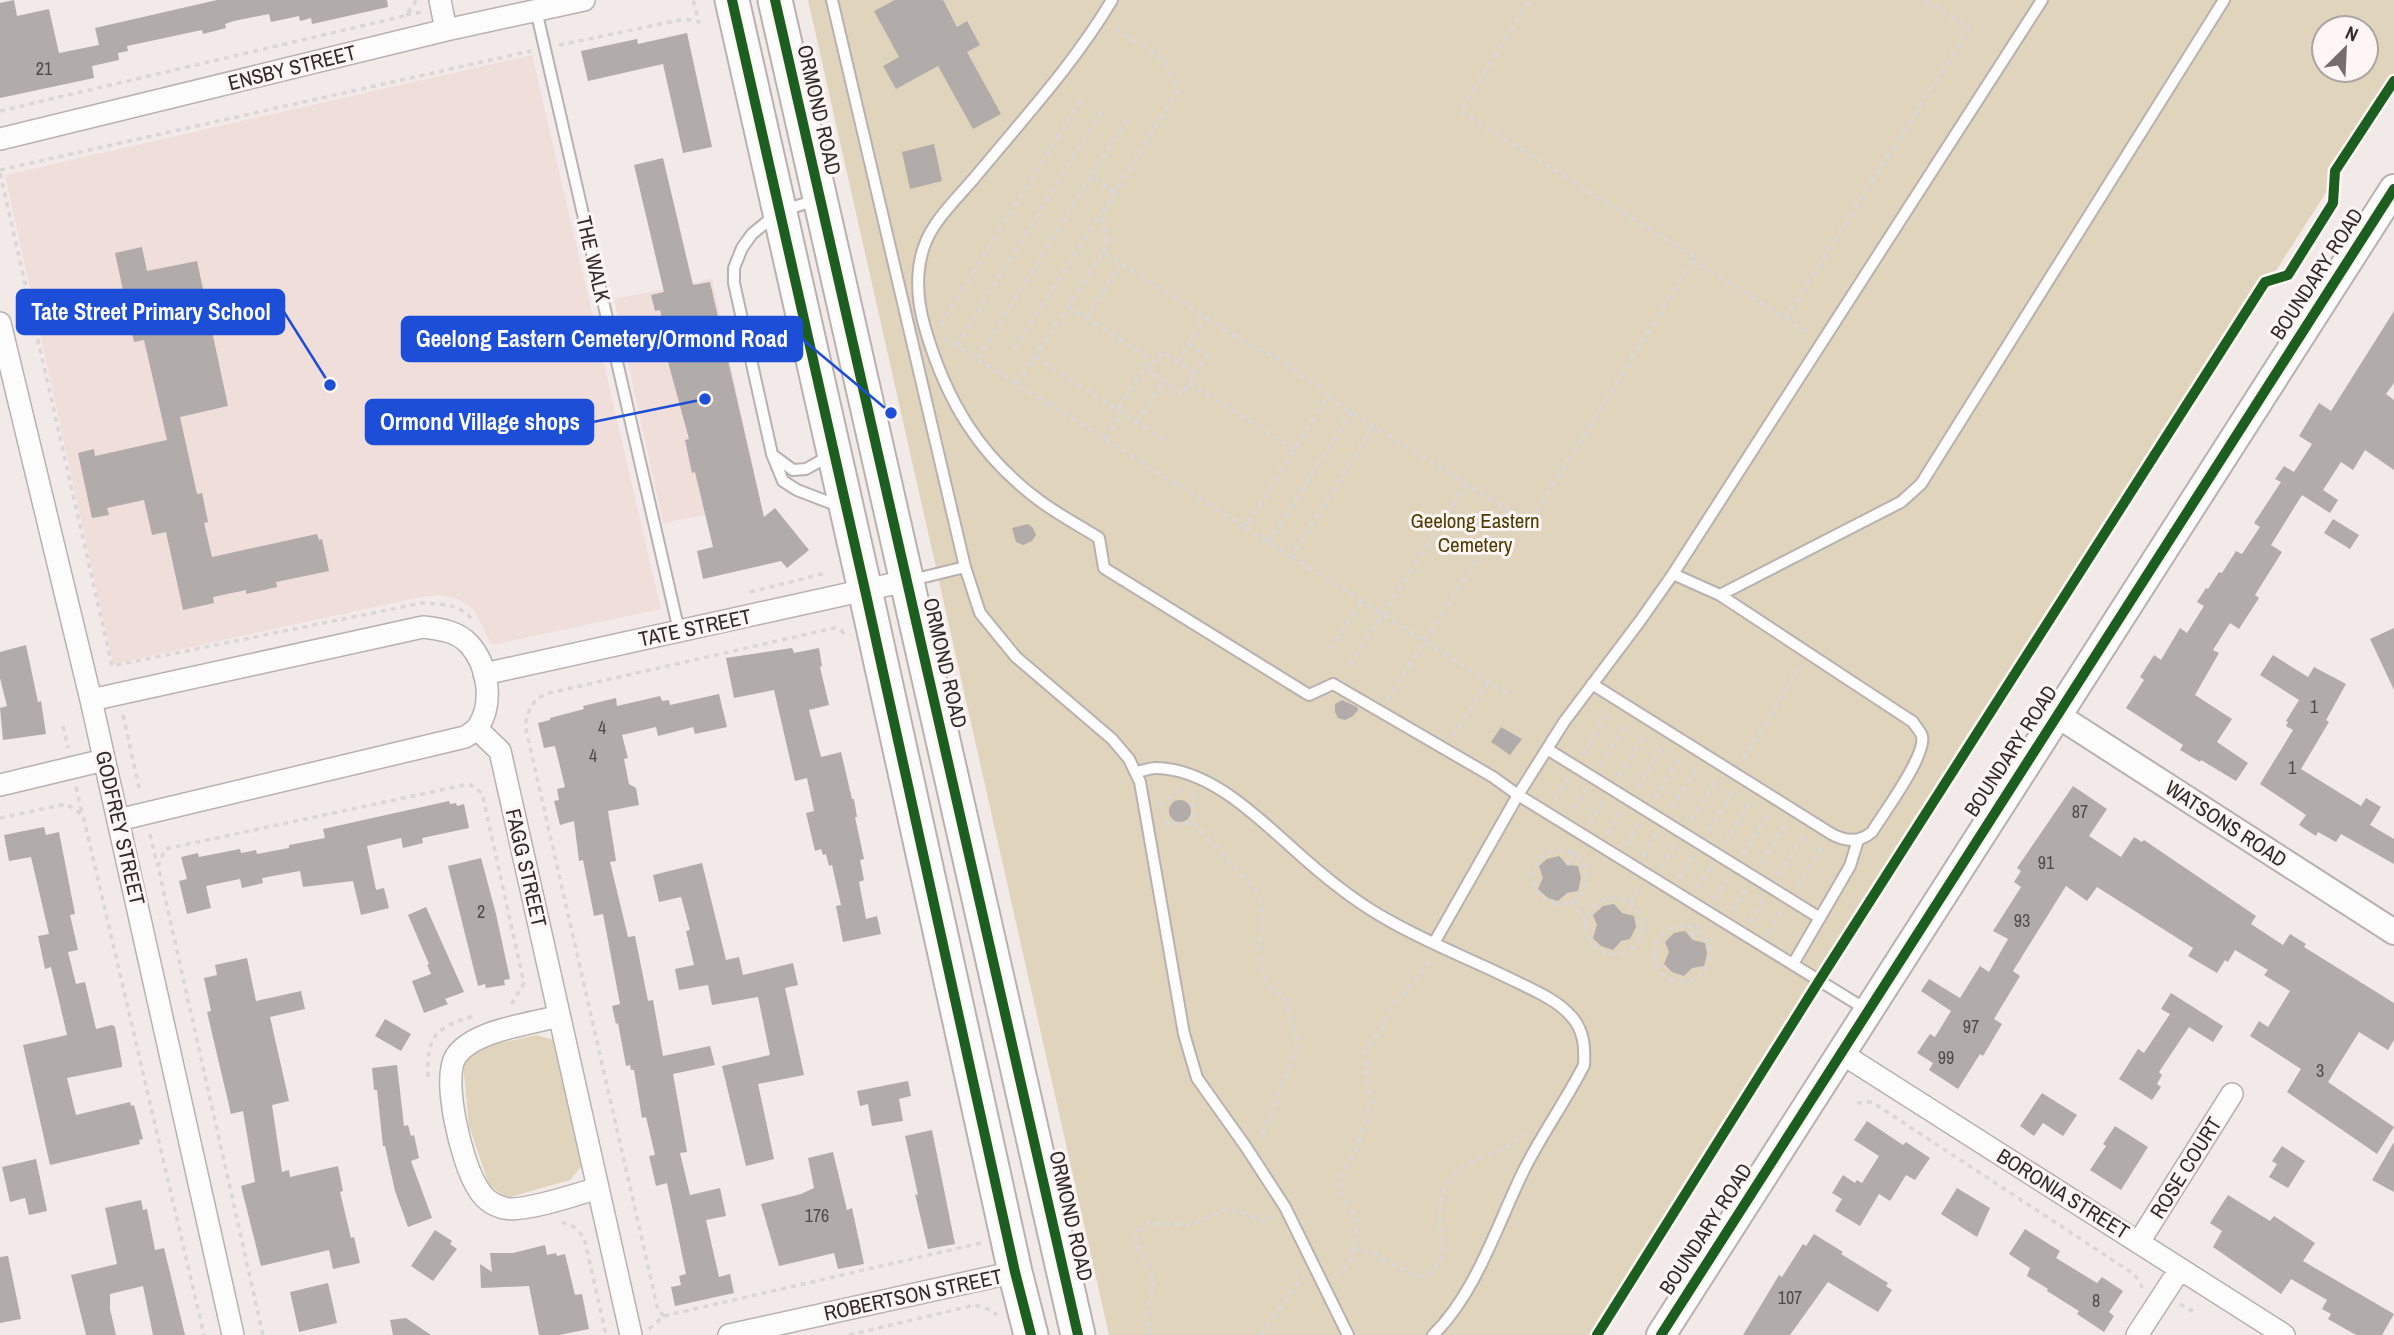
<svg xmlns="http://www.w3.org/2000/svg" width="2394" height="1335" viewBox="0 0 2394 1335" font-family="'Archivo Narrow',sans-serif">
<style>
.built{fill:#f0deda}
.green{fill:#e0d4bd;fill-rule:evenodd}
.building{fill:#b1abaa}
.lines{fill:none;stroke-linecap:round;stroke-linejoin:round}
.service-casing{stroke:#b8b1af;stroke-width:14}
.minor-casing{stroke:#b8b1af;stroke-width:24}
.tertiary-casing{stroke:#b8b1af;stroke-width:28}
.secondary-casing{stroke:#b8b1af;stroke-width:32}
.trunk-casing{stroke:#b8b1af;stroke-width:37}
.path{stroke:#d9d7d7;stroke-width:3.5;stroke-dasharray:5 5;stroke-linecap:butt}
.service{stroke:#fdfcfc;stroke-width:10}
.minor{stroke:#fdfcfc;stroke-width:21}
.tertiary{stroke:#fdfcfc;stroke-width:24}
.secondary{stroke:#fdfcfc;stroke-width:28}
.trunk{stroke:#fdfcfc;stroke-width:33}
.cycleway-casing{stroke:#fdf6f5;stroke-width:15}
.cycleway{stroke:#1b5e20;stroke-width:10}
.labels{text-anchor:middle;stroke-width:6;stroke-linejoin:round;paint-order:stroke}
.number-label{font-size:18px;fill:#504a48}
.street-label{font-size:21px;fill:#302a28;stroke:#fdf6f5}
.park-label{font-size:21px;fill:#4f3c00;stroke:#fdf6f5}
.leader{fill:none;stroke:#1d4ed8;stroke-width:2.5}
.callout-dot{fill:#1d4ed8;stroke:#fdf6f5;stroke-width:2.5}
.callout{fill:#1d4ed8;stroke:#1d4ed8;stroke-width:2.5}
.callout-label{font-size:23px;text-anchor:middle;font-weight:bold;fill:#fff}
</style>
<rect width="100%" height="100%" fill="#f2eae8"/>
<!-- built -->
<path class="built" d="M532,55L661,609L492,645L473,609L458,599L439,595L421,597L113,664L5,175Z
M712,279L761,504L663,523L614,299Z"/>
<!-- green -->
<path class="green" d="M808,0H2394V86L1596,1335H1109ZM2324,28H2366V70H2324Z
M537,1035L554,1040L584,1163L570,1180L506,1198L489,1185L469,1126L463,1063L472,1049Z"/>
<!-- building -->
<path class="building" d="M14,0L17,16L49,9L59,53L99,45L95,28L217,0H387L388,7L312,24L311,18L300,21L299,16L271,22L269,14L234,21L225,24L226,28L203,34L202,30L127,46L128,51L118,53L119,60L92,66L94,78L0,98V3Z
M895,0H943L957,27L967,21L980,45L967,52L1001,114L973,129L938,66L896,89L883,66L899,57L874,11Z
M687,33L712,147L683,153L663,64L588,81L581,51L637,39L638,44Z
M934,144L942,181L910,189L902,152Z
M663,158L693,285L710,282L764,517L775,508L809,550L787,568L781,561L703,579L697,551L713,547L695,472L692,473L685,440L689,439L667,358L670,357L660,310L655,311L651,295L664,292L634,165Z
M142,247L147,271L197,261L228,406L180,417L197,494L202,493L208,522L204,523L212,557L317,534L319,540L322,539L329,571L276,582L277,587L246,594V590L213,597L214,603L183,610L166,532L152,535L144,500L107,508L109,515L92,518L78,453L94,449L95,456L167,440L144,340L134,342L115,253Z
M2394,311V383L2386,394L2394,400V470L2365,450L2353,470L2341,462L2323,490L2338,500L2330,513L2302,495L2271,545L2282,552L2255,595L2259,598L2239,629L2230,623L2213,650L2219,653L2195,695L2232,719L2217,742L2248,763L2236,781L2201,760L2200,762L2180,750L2183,745L2126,708L2144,680L2140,677L2154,655L2161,660L2180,628L2187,633L2204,606L2197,602L2206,588L2208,589L2219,572L2222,573L2236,551L2242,554L2260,527L2254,523L2281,482L2275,479L2284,466L2294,472L2312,444L2299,436L2319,403L2331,411Z
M2333,519L2359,535L2350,549L2324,533Z
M1028,524L1033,528L1036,535L1032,541L1023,545L1016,542L1012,528Z
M2394,628V690L2370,639Z
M26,645L38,702L41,701L46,734L3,740L0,708L7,706L0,678V652Z
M792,648L794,653L819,648L822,666L820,667L829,705L809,710L821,757L841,752L852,799H854L857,817H855L864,859L860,860L864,880L859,882L866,919L877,916L881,934L843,942L836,906L841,905L832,865L829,866L826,854L823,855L821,849L815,851L806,813L814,811L807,778L795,781L774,690L734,698L726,658Z
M2273,655L2308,677L2314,667L2346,684L2326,720L2329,722L2301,769L2361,806L2366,798L2381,807L2370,825L2394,839V864L2341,834L2336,842L2318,832L2316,836L2299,825L2306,815L2260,784L2293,730L2286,726L2288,722L2286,721L2299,700L2260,675Z
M719,694L727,727L695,734L693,727L658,736L656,727L622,735L628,758L624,759L629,784L636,788L639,805L608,811L616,861L610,862L628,937L635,936L648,1001L653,1000L663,1056L710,1046L715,1065L673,1074L687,1152L680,1153L690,1195L720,1188L726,1216L706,1220L719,1277L730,1274L734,1293L675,1306L671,1287L681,1285L679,1276L686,1274L667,1183L656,1186L649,1156L655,1155L646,1117L642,1118L634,1070H631L630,1065L626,1066L618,1023L616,1024L612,1006L620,1004L603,914L594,916L583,860L579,861L574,821L560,825L554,801L559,800L557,789L565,787L555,746L544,748L538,723L550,720V718L584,709L583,706L616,698L617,706L660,696L662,701L669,700L670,705Z
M1342,700L1357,707L1358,710L1353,716L1345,720L1338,718L1335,712V704Z
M1501,727L1522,739L1510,755L1491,742Z
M2073,786L2107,809L2089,836L2121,857L2134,837L2142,842L2144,840L2256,916L2251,924L2283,945L2290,934L2306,944L2304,947L2394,1003V1040L2388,1050L2359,1032L2328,1082L2394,1127L2377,1154L2287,1092L2301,1069L2250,1036L2259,1021L2268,1027L2290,991L2264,975L2268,970L2235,950L2228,962L2225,960L2217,973L2188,956L2193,948L2097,887L2087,901L2066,886L2013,971L2020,976L1994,1019L2002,1024L1983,1056L1980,1054L1958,1089L1929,1070L1933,1063L1917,1053L1930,1034L1935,1037L1951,1011L1921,991L1929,979L1960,998L1980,966L1989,972L2008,939L1993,931L2021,887L2014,882L2021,871L2017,868Z
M1169 811a11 11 0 1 1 22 0a11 11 0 1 1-22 0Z
M449,801L450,804L456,803L457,806L464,804L469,828L422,838L423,843L403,848L401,838L367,846L376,890L384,888L389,908L361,915L353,881L303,887L300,871L262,878L263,883L242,888L240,879L206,886L211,908L187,914L179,881L187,879L181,857L198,853L199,857L240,849L241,853L256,850L257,854L289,848V845L325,838L323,829Z
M44,827L46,835L59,832L75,914L70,915L78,950L68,952L76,984L85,982L96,1029L112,1025L115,1027L122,1064V1067L67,1078L76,1115L130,1102L131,1106L134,1105L143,1139L139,1140L140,1144L50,1165L23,1045L67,1035L51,967L45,969L38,936L49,934L31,857L9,861L4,835Z
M1559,856L1567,865L1578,866L1581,878L1578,891L1567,893L1558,901L1548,898L1538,889L1543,878L1539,866L1547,859Z
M481,858L496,914L510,979L504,980L505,985L486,988L485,984L478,986L448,866Z
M702,863L726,960L739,957L743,975L793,963L798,985L785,988L804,1075L758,1084L774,1159L746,1166L722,1066L770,1055L758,997L712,1005L708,985L679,990L675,969L694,965L686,931L690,930L681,897L659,902L653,875Z
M1614,904L1622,913L1634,916L1636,927L1630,939L1621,941L1613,950L1601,946L1593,938L1597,925L1593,915L1603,906Z
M426,907L464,992L445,999L448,1004L424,1013L412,981L431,974L427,965L429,964L408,915Z
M1685,931L1693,940L1705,943L1707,954L1704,966L1692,968L1684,976L1672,972L1664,964L1669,952L1665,942L1674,933Z
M247,958L256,1001L301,991L305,1009L270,1017L289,1101L272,1105L282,1172L289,1170L290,1177L338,1166L343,1191L340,1192L351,1238L354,1237L360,1263L333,1269L329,1250L261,1266L241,1186L255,1182L243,1111L231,1114L207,1012L211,1011L204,978L217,975L215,965Z
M2171,993L2223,1026L2213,1042L2189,1027L2159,1072L2162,1075L2157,1084L2161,1087L2152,1100L2119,1079L2138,1049L2144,1053L2170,1014L2161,1009Z
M385,1019L411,1034L401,1051L375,1036Z
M397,1065L404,1126L408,1125L411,1136L414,1135L419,1158L411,1161L432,1218L408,1227L395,1191L385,1146H383L377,1090H374L372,1068Z
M908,1081L911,1096L899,1099L903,1121L872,1126L868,1104L860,1106L857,1091Z
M2042,1093L2077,1115L2063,1136L2043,1123L2034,1136L2020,1126Z
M1867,1121L1903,1145L1906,1142L1930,1158L1915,1180L1906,1175L1890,1201L1879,1194L1860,1226L1835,1211L1842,1199L1832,1193L1843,1175L1855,1183L1857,1180L1862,1183L1879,1156L1854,1140Z
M2115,1126L2148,1147L2121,1190L2090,1170L2106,1146L2103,1144Z
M932,1130L955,1244L928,1249L915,1194L918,1195L905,1136Z
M2394,1142V1192L2372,1180Z
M2282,1146L2305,1161L2288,1188L2269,1177L2277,1164L2272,1161Z
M833,1152L847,1210L852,1208L864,1264L838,1269L834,1253L779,1266L761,1204L801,1194L814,1188L808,1158Z
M36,1159L47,1211L29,1215L25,1198L10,1202L2,1167Z
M1957,1188L1990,1208L1977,1237L1941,1214Z
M2228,1195L2270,1221L2274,1216L2315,1243L2303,1261L2394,1314L2382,1335H2356L2328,1319L2331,1314L2322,1309L2327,1300L2291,1279L2281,1294L2213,1247L2222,1231L2210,1223Z
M141,1200L143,1210L147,1209L155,1250L164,1248L185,1335H153L143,1286L110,1294V1309L116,1335H86L71,1275L117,1264L105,1208Z
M2025,1229L2060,1251L2056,1258L2097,1283L2102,1277L2123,1291L2109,1312L2114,1316L2104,1332L2077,1314L2079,1311L2047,1291L2048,1289L2027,1276L2030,1268L2009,1254Z
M435,1230L452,1241L450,1244L457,1249L433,1281L411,1266Z
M1814,1234L1843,1252L1841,1254L1888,1283L1886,1286L1892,1290L1878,1312L1828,1282L1790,1335H1743L1779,1275L1782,1277L1803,1244L1806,1246Z
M545,1245L547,1255L556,1253L557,1256L565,1254L575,1295L582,1294L589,1329L559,1335H539L529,1286L481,1288L480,1264L492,1272L490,1253H513Z
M8,1256L21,1319L0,1323V1257Z
M328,1283L337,1323L299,1332L290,1292Z
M406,1318L431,1335H393L390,1320Z"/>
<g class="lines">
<!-- service casing -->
<g class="service-casing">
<path id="service" d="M832,0L965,567
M1112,0C1074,64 1023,119 976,176C962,193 946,208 935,225C914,255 915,294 925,328C946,400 979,456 1040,501C1059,515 1080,526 1099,538L1104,568L1309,695L1333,684L1493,777L1518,795L1434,943
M2042,0L1673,574L1720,595L1901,502L1921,484L2224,0
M536,10L679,631
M817,200L780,211L752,234L742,248L734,268V283L772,454L783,481L797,490L841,507
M774,456L793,470L806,469L831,455
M1673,574L1640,621L1564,722L1518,795L1867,1010
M912,580L965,567L980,613L1016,657L1112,739L1129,759L1140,782L1184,1034L1197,1078L1246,1147L1285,1207L1348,1335
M1592,684L1830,833C1845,842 1859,843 1872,832C1883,814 1927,755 1922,736C1921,732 1915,726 1913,722L1720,595
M1547,749L1820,918
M1136,772C1142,771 1150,768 1156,768C1215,769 1266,826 1307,861C1332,883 1359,904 1388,920C1430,944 1475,961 1517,982C1535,991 1557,1000 1571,1016C1584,1030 1585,1047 1584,1065C1566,1101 1541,1135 1523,1172C1497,1225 1476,1293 1433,1335
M1793,964L1850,866L1858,840"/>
</g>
<!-- minor casing -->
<g class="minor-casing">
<path id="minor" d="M440,0L446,30
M0,139L446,30L584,0
M0,323L91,700L233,1335
M484,674L906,581
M91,700L423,627C440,629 457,631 469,644C488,665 494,703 478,727C475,731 470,734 465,737L118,820
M477,729L500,751L631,1335
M0,785L104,760
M559,1016C530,1024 474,1030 456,1056C441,1079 462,1162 476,1185C482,1197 491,1205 504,1208C522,1213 578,1194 598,1188
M1841,1053L2284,1335
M2139,1242L2232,1094
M729,1335L1015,1272
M2137,1335L2180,1269"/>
</g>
<!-- tertiary casing -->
<g class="tertiary-casing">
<path id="tertiary" d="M2057,715L2394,932"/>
</g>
<!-- secondary casing -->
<g class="secondary-casing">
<path id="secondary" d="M1661,1335L2394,189"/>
</g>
<!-- trunk casing -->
<g class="trunk-casing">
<path id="trunk" d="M732,0L865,590L1015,1272L1031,1335
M775,0L1078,1335"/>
</g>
<!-- path -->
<path class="path" d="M406,15L422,12
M559,45L685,19L699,22L693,0
M0,111L404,16L413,7L416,0
M0,170L531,51
M0,173L112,666L422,603C441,604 459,604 471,618
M1115,192L1091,176L1126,120
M1103,252L1106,243L1102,213L1178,91L1165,63L1155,53L1113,27
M1692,260L1809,333
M1068,306L1155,362L1162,352L1195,373L1182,394L1149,372L1155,362
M1086,318L1120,264
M1785,318L1969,28L1924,0
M940,325L1084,95
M944,338L1245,527L1327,397L1529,523L1694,257L1460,111L1530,0
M1188,344L1207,355L1195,373
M957,346L1104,107
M1014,349L1101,214
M1035,357L1117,410L1150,359
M978,359L1091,176
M1177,362L1205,318
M1189,383L1294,449
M1017,384L1103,252L1245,343L1283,361L1300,375L1324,389L1327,397
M1117,410L1166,441
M1137,422L1163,382
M1105,439L1122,413
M1245,528L1291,556L1373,426
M1268,542L1351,412
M1291,556L1506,693
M750,592L826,573
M1330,649L1362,602
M1350,665L1467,484
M1387,700L1508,510
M123,715L140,792
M63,726L68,748
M1453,736L1488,682
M1583,754L1608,713
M1743,759L1801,664
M1600,765L1626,724
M1619,776L1645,735
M76,787L82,813
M1637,787L1662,746
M1194,793L1193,823L1257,891L1261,903L1263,923L1259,949L1263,973L1269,986L1285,999L1298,1043L1260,1140
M1655,798L1680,757
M1555,799L1568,778
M1160,806L1181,788
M1672,808L1697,767
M1572,809L1585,789
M0,818L66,804L83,815L204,1335
M1691,820L1717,779
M1164,822L1171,824L1193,823
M1590,824L1604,801
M1709,831L1734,790
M150,834L157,864
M1607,834L1621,811
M1726,842L1752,800
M1625,845L1639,822
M1533 877a27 27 0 1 1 54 0a27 27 0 1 1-54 0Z
M1743,854L1768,813
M1643,856L1657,833
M1761,863L1787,822
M1567,865L1575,853
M1661,867L1675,844
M1779,875L1805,834
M1679,878L1693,855
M1797,886L1823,845
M1697,889L1711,866
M1586 926a28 28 0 1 1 56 0a28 28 0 1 1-56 0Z
M1715,899L1728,879
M1572,901L1586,923
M1630,902L1640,886
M1732,911L1746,888
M1750,922L1764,899
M1654 954a28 28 0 1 1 56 0a28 28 0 1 1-56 0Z
M1768,933L1782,910
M1691,937L1700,923
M428,1077C426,1036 436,1027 474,1016
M1857,1103L1872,1102L2134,1274L2141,1284L2142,1289
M562,1222L574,1227L584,1237L606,1335
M1354,1248L1374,1254L1417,1277L1433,1272L1445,1252C1434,1213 1437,1173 1482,1157C1498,1151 1512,1147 1524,1134
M1336,1276L1342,1273L1352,1259L1356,1233L1354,1216L1339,1190L1340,1177L1357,1149L1371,1100L1366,1079L1365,1050L1380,1030L1392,1007L1433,958
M2180,1304L2196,1313
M664,1316L658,1310L525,725C529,709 531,702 545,694L834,628L842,631L846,637
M649,1329L664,1316L981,1243
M263,1335L158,866L165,849L469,784L482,793L524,983L511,1005
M849,1335L975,1305L991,1310L997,1315
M1150,1335L1146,1318L1154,1280L1135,1242L1138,1231L1148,1223L1191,1225L1224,1210L1244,1213L1261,1221L1273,1217
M1261,1335L1291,1291L1304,1276"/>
<!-- service -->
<use href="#service" class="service"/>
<!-- minor -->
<use href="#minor" class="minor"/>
<!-- tertiary -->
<use href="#tertiary" class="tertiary"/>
<!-- secondary -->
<use href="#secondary" class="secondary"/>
<!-- trunk -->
<use href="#trunk" class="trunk"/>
<!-- cycleway casing -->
<g class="cycleway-casing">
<path id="cycleway" d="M732,0L865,590L1015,1272L1031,1335
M775,0L1078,1335
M1597,1335L1819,981L2265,282L2288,275L2333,203L2335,171L2394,81
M1661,1335L2394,189"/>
</g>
<!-- cycleway -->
<use href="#cycleway" class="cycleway"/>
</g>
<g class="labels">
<!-- number labels -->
<g class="number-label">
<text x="44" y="75">21</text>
<text x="2314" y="713">1</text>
<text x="602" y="734">4</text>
<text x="593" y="762">4</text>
<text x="2292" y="774">1</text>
<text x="2080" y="818">87</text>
<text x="2046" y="869">91</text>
<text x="481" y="918">2</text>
<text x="2022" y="927">93</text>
<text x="1971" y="1033">97</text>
<text x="1946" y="1064">99</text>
<text x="2320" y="1077">3</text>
<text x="817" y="1222">176</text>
<text x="1790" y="1304">107</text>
<text x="2096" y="1307">8</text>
</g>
<!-- street labels -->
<g class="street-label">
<text transform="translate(292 68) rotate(-14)" y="7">ENSBY STREET</text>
<text transform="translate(819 110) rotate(77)" y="7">ORMOND ROAD</text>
<text transform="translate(593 259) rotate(77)" y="7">THE WALK</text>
<text transform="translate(2317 274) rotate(-57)" y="7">BOUNDARY ROAD</text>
<text transform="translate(695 628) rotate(-12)" y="7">TATE STREET</text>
<text transform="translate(945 663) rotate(77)" y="7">ORMOND ROAD</text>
<text transform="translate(2011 751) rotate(-57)" y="7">BOUNDARY ROAD</text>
<text transform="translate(2226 824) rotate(33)" y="7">WATSONS ROAD</text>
<text transform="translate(120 828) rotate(77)" y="7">GODFREY STREET</text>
<text transform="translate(526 868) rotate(77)" y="7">FAGG STREET</text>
<text transform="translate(2186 1168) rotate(-58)" y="7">ROSE COURT</text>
<text transform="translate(2063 1194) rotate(32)" y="7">BORONIA STREET</text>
<text transform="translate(1071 1216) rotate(77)" y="7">ORMOND ROAD</text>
<text transform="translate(1706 1229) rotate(-57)" y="7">BOUNDARY ROAD</text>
<text transform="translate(913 1295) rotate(-12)" y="7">ROBERTSON STREET</text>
</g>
<!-- park labels -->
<g class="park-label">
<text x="1475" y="528">Geelong Eastern<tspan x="1475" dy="24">Cemetery</tspan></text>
</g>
</g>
<!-- callouts -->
<path class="leader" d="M330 385L284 312M891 413L802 339M705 399L593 422"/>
<g class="callout-dot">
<circle cx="330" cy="385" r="7"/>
<circle cx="891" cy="413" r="7"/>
<circle cx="705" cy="399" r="7"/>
</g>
<g class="callout">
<rect x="17" y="290" width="267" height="44" rx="7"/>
<rect x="402" y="317" width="400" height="44" rx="7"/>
<rect x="366" y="400" width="227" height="44" rx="7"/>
</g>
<g class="callout-label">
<text x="151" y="320">Tate Street Primary School</text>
<text x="602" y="347">Geelong Eastern Cemetery/Ormond Road</text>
<text x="480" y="430">Ormond Village shops</text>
</g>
<!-- north arrow -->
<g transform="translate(2345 49) rotate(24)"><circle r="33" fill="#fdf6f5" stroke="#aba4a3" stroke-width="2"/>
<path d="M0-5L12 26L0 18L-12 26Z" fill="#746d6b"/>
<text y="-10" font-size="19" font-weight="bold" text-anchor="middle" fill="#302a28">N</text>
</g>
</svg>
